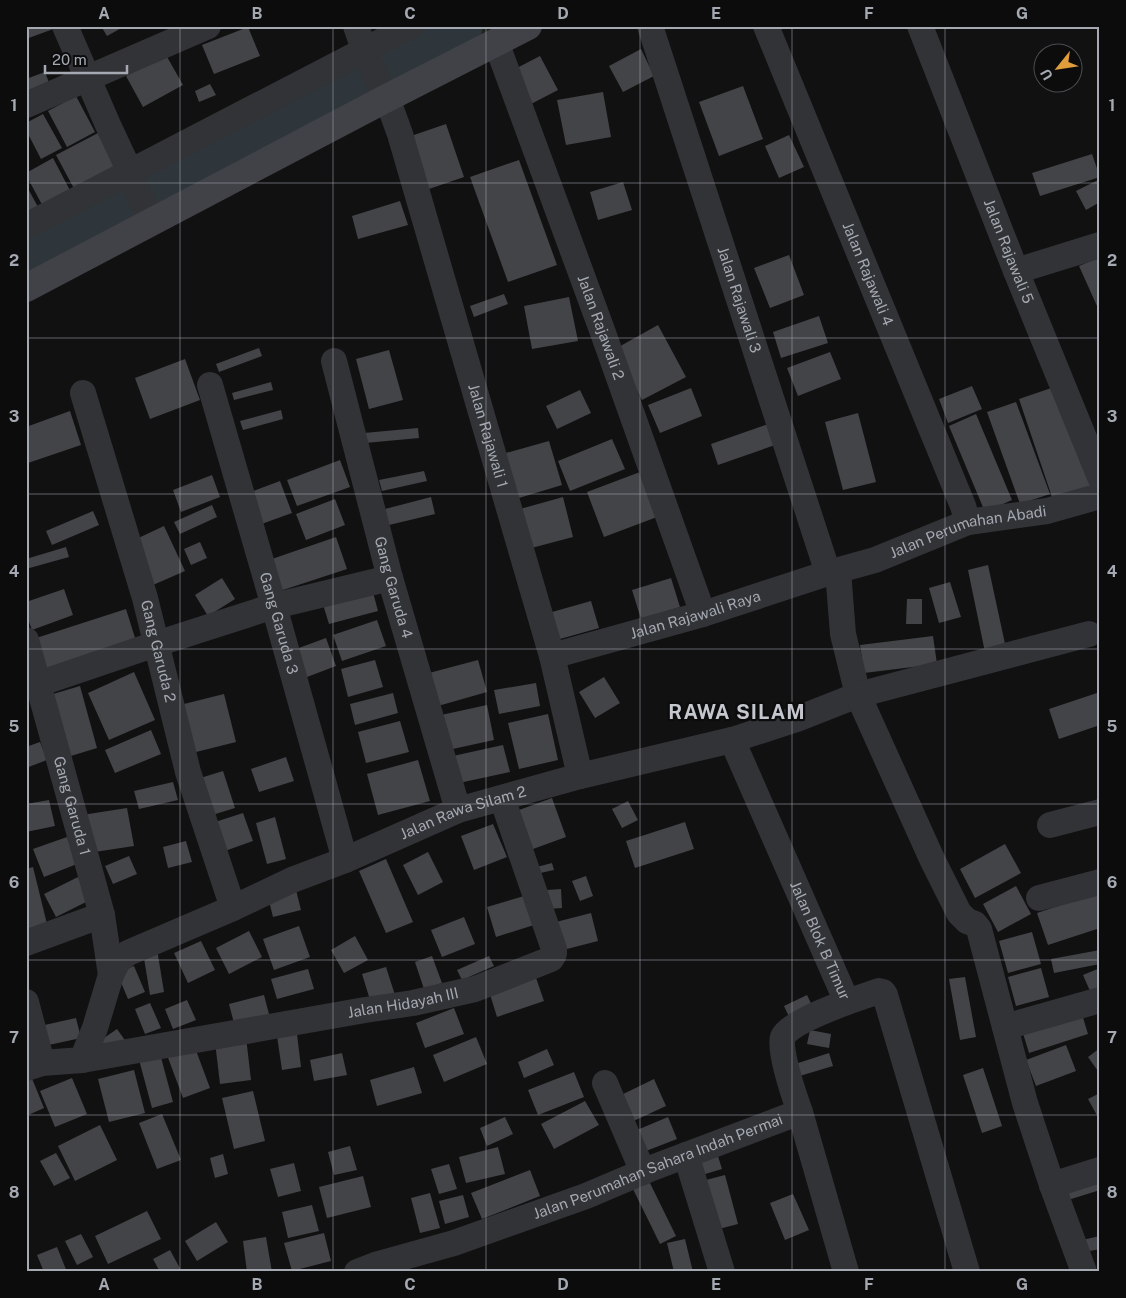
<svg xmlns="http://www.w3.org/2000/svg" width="1126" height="1298" viewBox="0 0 1126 1298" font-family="'Public Sans',sans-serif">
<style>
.green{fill:#1e241e}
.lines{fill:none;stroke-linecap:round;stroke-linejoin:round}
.river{stroke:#2e363b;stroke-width:49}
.building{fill:#434448}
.street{stroke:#323337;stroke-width:26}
.secondary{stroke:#414247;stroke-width:28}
.grid{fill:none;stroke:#a4a9b2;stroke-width:1;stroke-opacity:0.55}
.labels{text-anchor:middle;stroke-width:4.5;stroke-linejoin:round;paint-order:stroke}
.street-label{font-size:15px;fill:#a4a9b2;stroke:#0c0c0d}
.district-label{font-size:20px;font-weight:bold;letter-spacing:1px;fill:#c4c7ce;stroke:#0c0c0d}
.neatline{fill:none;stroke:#a4a9b2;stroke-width:2}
.grid-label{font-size:16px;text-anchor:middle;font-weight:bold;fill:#a4a9b2}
</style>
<rect width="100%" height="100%" fill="#111112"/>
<!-- green -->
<path class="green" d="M458,26H530L26,288V249L121,199L163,183L354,76Z"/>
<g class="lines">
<!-- river -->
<path class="river" d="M395,56L458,26
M163,183L354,76
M26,251L121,199"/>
</g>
<!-- building -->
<path class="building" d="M26,26H56V28L26,39Z
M101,26H125L107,36Z
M248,27L260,56L214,74L202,45Z
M641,49L654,76L623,92L609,66Z
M166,55L183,85L143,107L126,76Z
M540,56L558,90L531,104L513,70Z
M45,72L51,88L26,97V79Z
M210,84L216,95L199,102L195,91Z
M743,86L763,139L719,156L699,102Z
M603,92L611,137L566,145L557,100Z
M76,96L95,132L67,147L48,111Z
M43,114L62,148L41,159L26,130V123Z
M446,124L464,177L429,189L411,136Z
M98,133L120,174L78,196L56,155Z
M789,135L804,167L779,178L765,146Z
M1092,154L1100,177L1040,196L1032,173Z
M53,158L74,198L46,212L26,175V173Z
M519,160L557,265L508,282L470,177Z
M1100,179V202L1086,210L1076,191Z
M623,182L632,210L598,220L590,192Z
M26,185L43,216L26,225Z
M400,201L408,225L358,239L352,216Z
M789,255L804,295L770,308L754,268Z
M1098,258L1100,263V305L1097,306L1079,266Z
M504,294L508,304L474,317L470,306Z
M569,297L578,341L532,349L524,306Z
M819,316L828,343L781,358L773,332Z
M658,325L686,377L642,400L615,349Z
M259,348L262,356L219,372L216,364Z
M389,350L403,400L369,409L356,359Z
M830,352L841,379L798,396L787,368Z
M185,359L200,400L150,419L135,378Z
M271,382L273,390L234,400L232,393Z
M1060,385L1093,487L1053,500L1019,399Z
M972,386L982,409L948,423L939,399Z
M691,388L702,416L660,433L648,405Z
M580,390L591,413L557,429L546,406Z
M1016,402L1050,494L1020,504L987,412Z
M281,410L283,419L243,430L240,421Z
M70,411L81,445L28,463L26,457V427Z
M858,413L876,482L843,490L825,422Z
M976,414L1012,500L985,512L949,426Z
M771,423L778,444L718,465L711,444Z
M418,428L419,438L365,443L364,433Z
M612,439L625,469L570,491L558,461Z
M549,441L562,485L509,501L495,456Z
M340,460L350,487L297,506L287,480Z
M424,471L427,481L382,491L379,480Z
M640,472L657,517L604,537L587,492Z
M212,475L220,497L181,512L173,490Z
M280,481L292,513L256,526L245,494Z
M431,497L435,514L389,525L385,509Z
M563,497L573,537L524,550L513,511Z
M335,499L345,525L306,540L296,514Z
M212,505L217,517L180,534L174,522Z
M93,511L99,525L52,545L46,531Z
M164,526L185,571L153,585L132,541Z
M336,537L347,569L280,591L269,560Z
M200,542L207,558L191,565L184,549Z
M66,547L69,557L26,569V559Z
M988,565L1007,653L986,657L968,570Z
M222,578L235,599L208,616L195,595Z
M671,578L680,607L641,619L632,590Z
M950,582L961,617L939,623L929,588Z
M371,585L378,611L329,624L321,598Z
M64,589L73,615L32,630L26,614V602Z
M907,599H922V624H906Z
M591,601L599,628L553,641L545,614Z
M126,609L136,641L40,672L30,640Z
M377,620L386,646L342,661L333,635Z
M933,636L937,664L864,673L860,645Z
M326,638L336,666L299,680L288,652Z
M375,660L383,687L348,697L341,669Z
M478,660L487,692L438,706L429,673Z
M134,672L155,720L109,740L88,693Z
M604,677L620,703L595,718L579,692Z
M536,683L540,706L499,714L494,690Z
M80,686L97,748L61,759L43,697Z
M1100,692V725L1059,739L1049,709Z
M393,693L398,713L355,725L350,704Z
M224,694L236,742L188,754L176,706Z
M487,705L494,740L448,750L441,715Z
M548,714L558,760L519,769L508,723Z
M400,721L409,752L366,763L358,732Z
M151,730L161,754L115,773L105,750Z
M40,742L47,760L26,768V747Z
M503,745L510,772L459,783L453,756Z
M286,757L294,781L259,792L251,769Z
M418,760L430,801L378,815L367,774Z
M223,771L235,808L209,816L197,779Z
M173,782L178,800L139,809L134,791Z
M552,798L566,837L533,849L519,810Z
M49,800L55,826L26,832V804Z
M628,801L638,820L622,828L612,809Z
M127,808L134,846L88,853L82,815Z
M243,813L253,841L222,852L212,823Z
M275,817L286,859L267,864L256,823Z
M685,822L694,849L635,868L626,841Z
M493,824L507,857L474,870L461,836Z
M67,837L77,864L44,877L33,849Z
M186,841L192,862L168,868L163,847Z
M1005,844L1021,873L975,898L960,869Z
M428,852L443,882L418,895L403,865Z
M129,856L137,874L113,884L105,866Z
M386,859L413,922L386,933L359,871Z
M552,863L554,870L531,875L529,869Z
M33,867L47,924L26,929V869Z
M586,876L593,896L580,901L572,881Z
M78,877L90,900L56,917L44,894Z
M1016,886L1031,914L998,932L983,904Z
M561,889L562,908L548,909L547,890Z
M296,890L301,910L273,917L268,897Z
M1100,892V928L1048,945L1037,913Z
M524,896L534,925L496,937L487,907Z
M591,913L598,941L563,950L556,922Z
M464,917L475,944L442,957L431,930Z
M299,926L310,957L274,970L263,939Z
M249,931L262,957L229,974L216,948Z
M1032,932L1041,964L1008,973L999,941Z
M355,936L368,960L344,973L331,950Z
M201,941L215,970L188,983L174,953Z
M157,949L164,992L150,995L143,952Z
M1100,950V964L1054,973L1051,959Z
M432,956L442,983L424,989L415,962Z
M489,956L494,966L462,980L457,970Z
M134,966L145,992L128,999L117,973Z
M386,967L395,995L371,1003L362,974Z
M1041,968L1049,997L1016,1006L1008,977Z
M1100,968V987L1090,991L1083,975Z
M308,969L314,989L277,999L271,979Z
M534,972L544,1001L497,1017L488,988Z
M965,977L976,1037L960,1040L949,979Z
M264,995L270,1018L235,1027L229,1004Z
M807,995L815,1012L792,1023L784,1006Z
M187,1000L196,1020L173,1029L165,1009Z
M150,1003L161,1028L145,1034L135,1009Z
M454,1008L464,1034L425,1048L416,1023Z
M1081,1011L1088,1034L1029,1053L1022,1030Z
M76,1018L81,1038L44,1046L40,1026Z
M296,1026L301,1067L282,1070L276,1029Z
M117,1029L127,1043L111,1054L101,1040Z
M810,1030L831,1034L829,1048L807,1044Z
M246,1037L251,1080L220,1084L215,1042Z
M476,1037L487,1064L444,1082L433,1055Z
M194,1045L210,1088L183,1098L167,1055Z
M1066,1045L1076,1071L1036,1086L1026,1060Z
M1100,1048V1074L1088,1057Z
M547,1049L554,1065L524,1078L518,1062Z
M159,1050L173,1102L152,1108L138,1056Z
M342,1053L347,1075L314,1081L310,1060Z
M829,1053L833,1066L793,1078L789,1066Z
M414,1067L422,1093L377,1106L370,1080Z
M983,1068L1002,1126L982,1133L963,1075Z
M134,1070L145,1113L109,1122L98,1079Z
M574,1072L584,1097L538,1115L528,1090Z
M31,1076L44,1108L26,1116V1078Z
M72,1078L87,1114L55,1127L40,1091Z
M654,1079L666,1106L627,1124L615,1098Z
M253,1091L265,1141L234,1149L222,1098Z
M1100,1093V1121L1088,1099Z
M585,1101L599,1125L554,1149L541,1124Z
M162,1114L181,1160L157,1169L139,1123Z
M505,1117L513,1134L487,1146L480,1128Z
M668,1117L677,1139L646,1151L637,1130Z
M100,1125L117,1160L75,1181L58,1146Z
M350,1146L357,1170L334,1175L328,1152Z
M498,1147L505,1174L466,1183L459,1157Z
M716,1150L722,1169L702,1175L696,1157Z
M56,1153L70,1178L54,1186L40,1161Z
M223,1154L228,1174L215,1178L210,1158Z
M294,1163L301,1191L278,1197L270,1169Z
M449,1164L457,1189L439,1194L431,1169Z
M530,1170L540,1196L482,1219L471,1193Z
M725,1175L738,1224L715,1230L702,1181Z
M363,1176L371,1207L327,1218L319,1187Z
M1100,1176V1190L1068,1200L1064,1187Z
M647,1177L676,1236L660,1244L631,1185Z
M430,1193L440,1228L420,1233L411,1198Z
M793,1194L809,1230L785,1240L770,1203Z
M463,1195L469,1217L445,1224L439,1201Z
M312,1205L319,1231L288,1238L282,1212Z
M147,1211L161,1239L108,1264L95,1236Z
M216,1222L228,1242L197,1261L185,1241Z
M324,1233L331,1261L292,1271L284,1243Z
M81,1234L93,1257L77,1265L65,1241Z
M1100,1236V1249L1085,1252L1082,1240Z
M266,1237L272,1272H247L243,1241Z
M685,1239L693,1272H674L667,1243Z
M57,1247L67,1272H44L37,1255Z
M170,1250L182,1272H160L153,1259Z"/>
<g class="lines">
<!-- street -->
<g class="street">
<path d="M65,26L108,125L130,172L133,183L147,212L153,220"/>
<path id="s1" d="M356,26L367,58L387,98L400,134L552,656L580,776"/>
<path id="s2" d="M650,26L828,573"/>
<path id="s3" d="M766,26L963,506L968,522"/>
<path id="s4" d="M920,26L1016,271L1100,477"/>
<path id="s5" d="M496,42L602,330L703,614"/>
<path d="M26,105L208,26"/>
<path d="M26,226L411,26"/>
<path d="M1016,271L1100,245"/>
<path id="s6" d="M334,361L390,578L458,810"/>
<path id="s7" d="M210,385L274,606L345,860"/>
<path id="s8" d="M83,393L145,598L188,772L233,908"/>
<path id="s9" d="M26,640L102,915L111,975"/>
<path id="s10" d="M552,656L703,614L828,573L875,560L968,522L1047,511L1100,496"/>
<path d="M26,687L38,684L156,644L274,606L390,578"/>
<path id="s11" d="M732,740L847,1002L879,991L883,992L885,995L967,1272"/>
<path d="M1050,825L1100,812"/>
<path d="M1039,898L1100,882"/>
<path d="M26,943L102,915"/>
<path d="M26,1002L42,1063"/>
<path d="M1005,1027L1100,1000"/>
<path id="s12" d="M82,1060L365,1010L413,1003L475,989L551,959L554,954V949L502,798"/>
<path id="s13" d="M26,1068L42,1063L82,1060L95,1028L111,975L118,961L128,953L233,908L292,880L345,860L458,810L580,776L732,740L797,719L858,695L843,634L838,571"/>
<path d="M605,1083L643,1172"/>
<path d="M800,1112C795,1098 778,1050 783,1037C790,1023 832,1008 847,1002"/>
<path d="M686,1155L722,1272"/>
<path d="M1052,1185L1100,1170"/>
<path id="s14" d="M357,1272L375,1265L454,1243L586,1196L652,1168L800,1112L846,1272"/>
<path d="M1084,1272L1052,1185L1025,1103L979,929L975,924L967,921L959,913L932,859L858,695L1089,634"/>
</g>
<!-- secondary -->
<path class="secondary" d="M26,288L387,98L528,26"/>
</g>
<!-- grid -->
<path class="grid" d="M180,26V1272M333,26V1272M486,26V1272M640,26V1272M792,26V1272M945,26V1272M26,183H1100M26,338H1100M26,494H1100M26,649H1100M26,804H1100M26,960H1100M26,1115H1100"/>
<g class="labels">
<!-- street labels -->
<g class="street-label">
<text dy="5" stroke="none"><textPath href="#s4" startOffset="242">Jalan Rajawali 5</textPath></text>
<text dy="5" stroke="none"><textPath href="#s3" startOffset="268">Jalan Rajawali 4</textPath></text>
<text dy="5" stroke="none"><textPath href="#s2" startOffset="288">Jalan Rajawali 3</textPath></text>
<text dy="5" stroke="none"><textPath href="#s5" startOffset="304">Jalan Rajawali 2</textPath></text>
<text dy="5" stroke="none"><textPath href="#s1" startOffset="431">Jalan Rajawali 1</textPath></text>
<text dy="5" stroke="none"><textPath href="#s10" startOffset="435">Jalan Perumahan Abadi</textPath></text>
<text dy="5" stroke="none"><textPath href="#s6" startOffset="234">Gang Garuda 4</textPath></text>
<text dy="5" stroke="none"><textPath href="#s10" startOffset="149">Jalan Rajawali Raya</textPath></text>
<text dy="5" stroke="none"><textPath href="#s7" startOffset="248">Gang Garuda 3</textPath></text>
<text dy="5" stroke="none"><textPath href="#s8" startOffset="269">Gang Garuda 2</textPath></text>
<text dy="5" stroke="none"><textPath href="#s9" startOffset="172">Gang Garuda 1</textPath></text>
<text dy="5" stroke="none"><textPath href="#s13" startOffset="539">Jalan Rawa Silam 2</textPath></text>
<text dy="5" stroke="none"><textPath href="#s11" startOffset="219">Jalan Blok B Timur</textPath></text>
<text dy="5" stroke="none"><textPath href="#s12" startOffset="326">Jalan Hidayah III</textPath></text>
<text dy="5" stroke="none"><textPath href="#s14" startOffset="319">Jalan Perumahan Sahara Indah Permai</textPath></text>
</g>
<!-- district labels -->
<g class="district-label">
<text x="737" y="719">RAWA SILAM</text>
</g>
</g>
<!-- border -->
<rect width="1126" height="1298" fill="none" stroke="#0c0c0d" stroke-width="55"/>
<!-- north arrow -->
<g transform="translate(1058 68) rotate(240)"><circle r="24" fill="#0c0c0d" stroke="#494b4f"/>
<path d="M0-4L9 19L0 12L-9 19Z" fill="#df9d3c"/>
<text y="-8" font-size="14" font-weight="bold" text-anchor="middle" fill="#a4a9b2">U</text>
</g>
<!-- scale -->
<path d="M45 65v8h82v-8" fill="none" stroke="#a4a9b2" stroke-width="2.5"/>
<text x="52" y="65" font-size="15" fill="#a4a9b2" stroke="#0c0c0d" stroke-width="4" paint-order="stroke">20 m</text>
<rect x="28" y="28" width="1070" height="1242" class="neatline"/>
<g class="grid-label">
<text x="104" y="19">A</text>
<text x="257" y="19">B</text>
<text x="410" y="19">C</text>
<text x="563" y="19">D</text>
<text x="716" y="19">E</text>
<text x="869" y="19">F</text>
<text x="1022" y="19">G</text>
<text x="14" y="111">1</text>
<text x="1112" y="111">1</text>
<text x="14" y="266">2</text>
<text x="1112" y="266">2</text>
<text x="14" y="422">3</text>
<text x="1112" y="422">3</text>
<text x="14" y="577">4</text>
<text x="1112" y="577">4</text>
<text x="14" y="732">5</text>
<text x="1112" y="732">5</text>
<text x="14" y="888">6</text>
<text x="1112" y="888">6</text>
<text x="14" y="1043">7</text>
<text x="1112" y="1043">7</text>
<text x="14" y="1198">8</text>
<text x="1112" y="1198">8</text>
<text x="104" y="1290">A</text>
<text x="257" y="1290">B</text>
<text x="410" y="1290">C</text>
<text x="563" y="1290">D</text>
<text x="716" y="1290">E</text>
<text x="869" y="1290">F</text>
<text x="1022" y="1290">G</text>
</g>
</svg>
